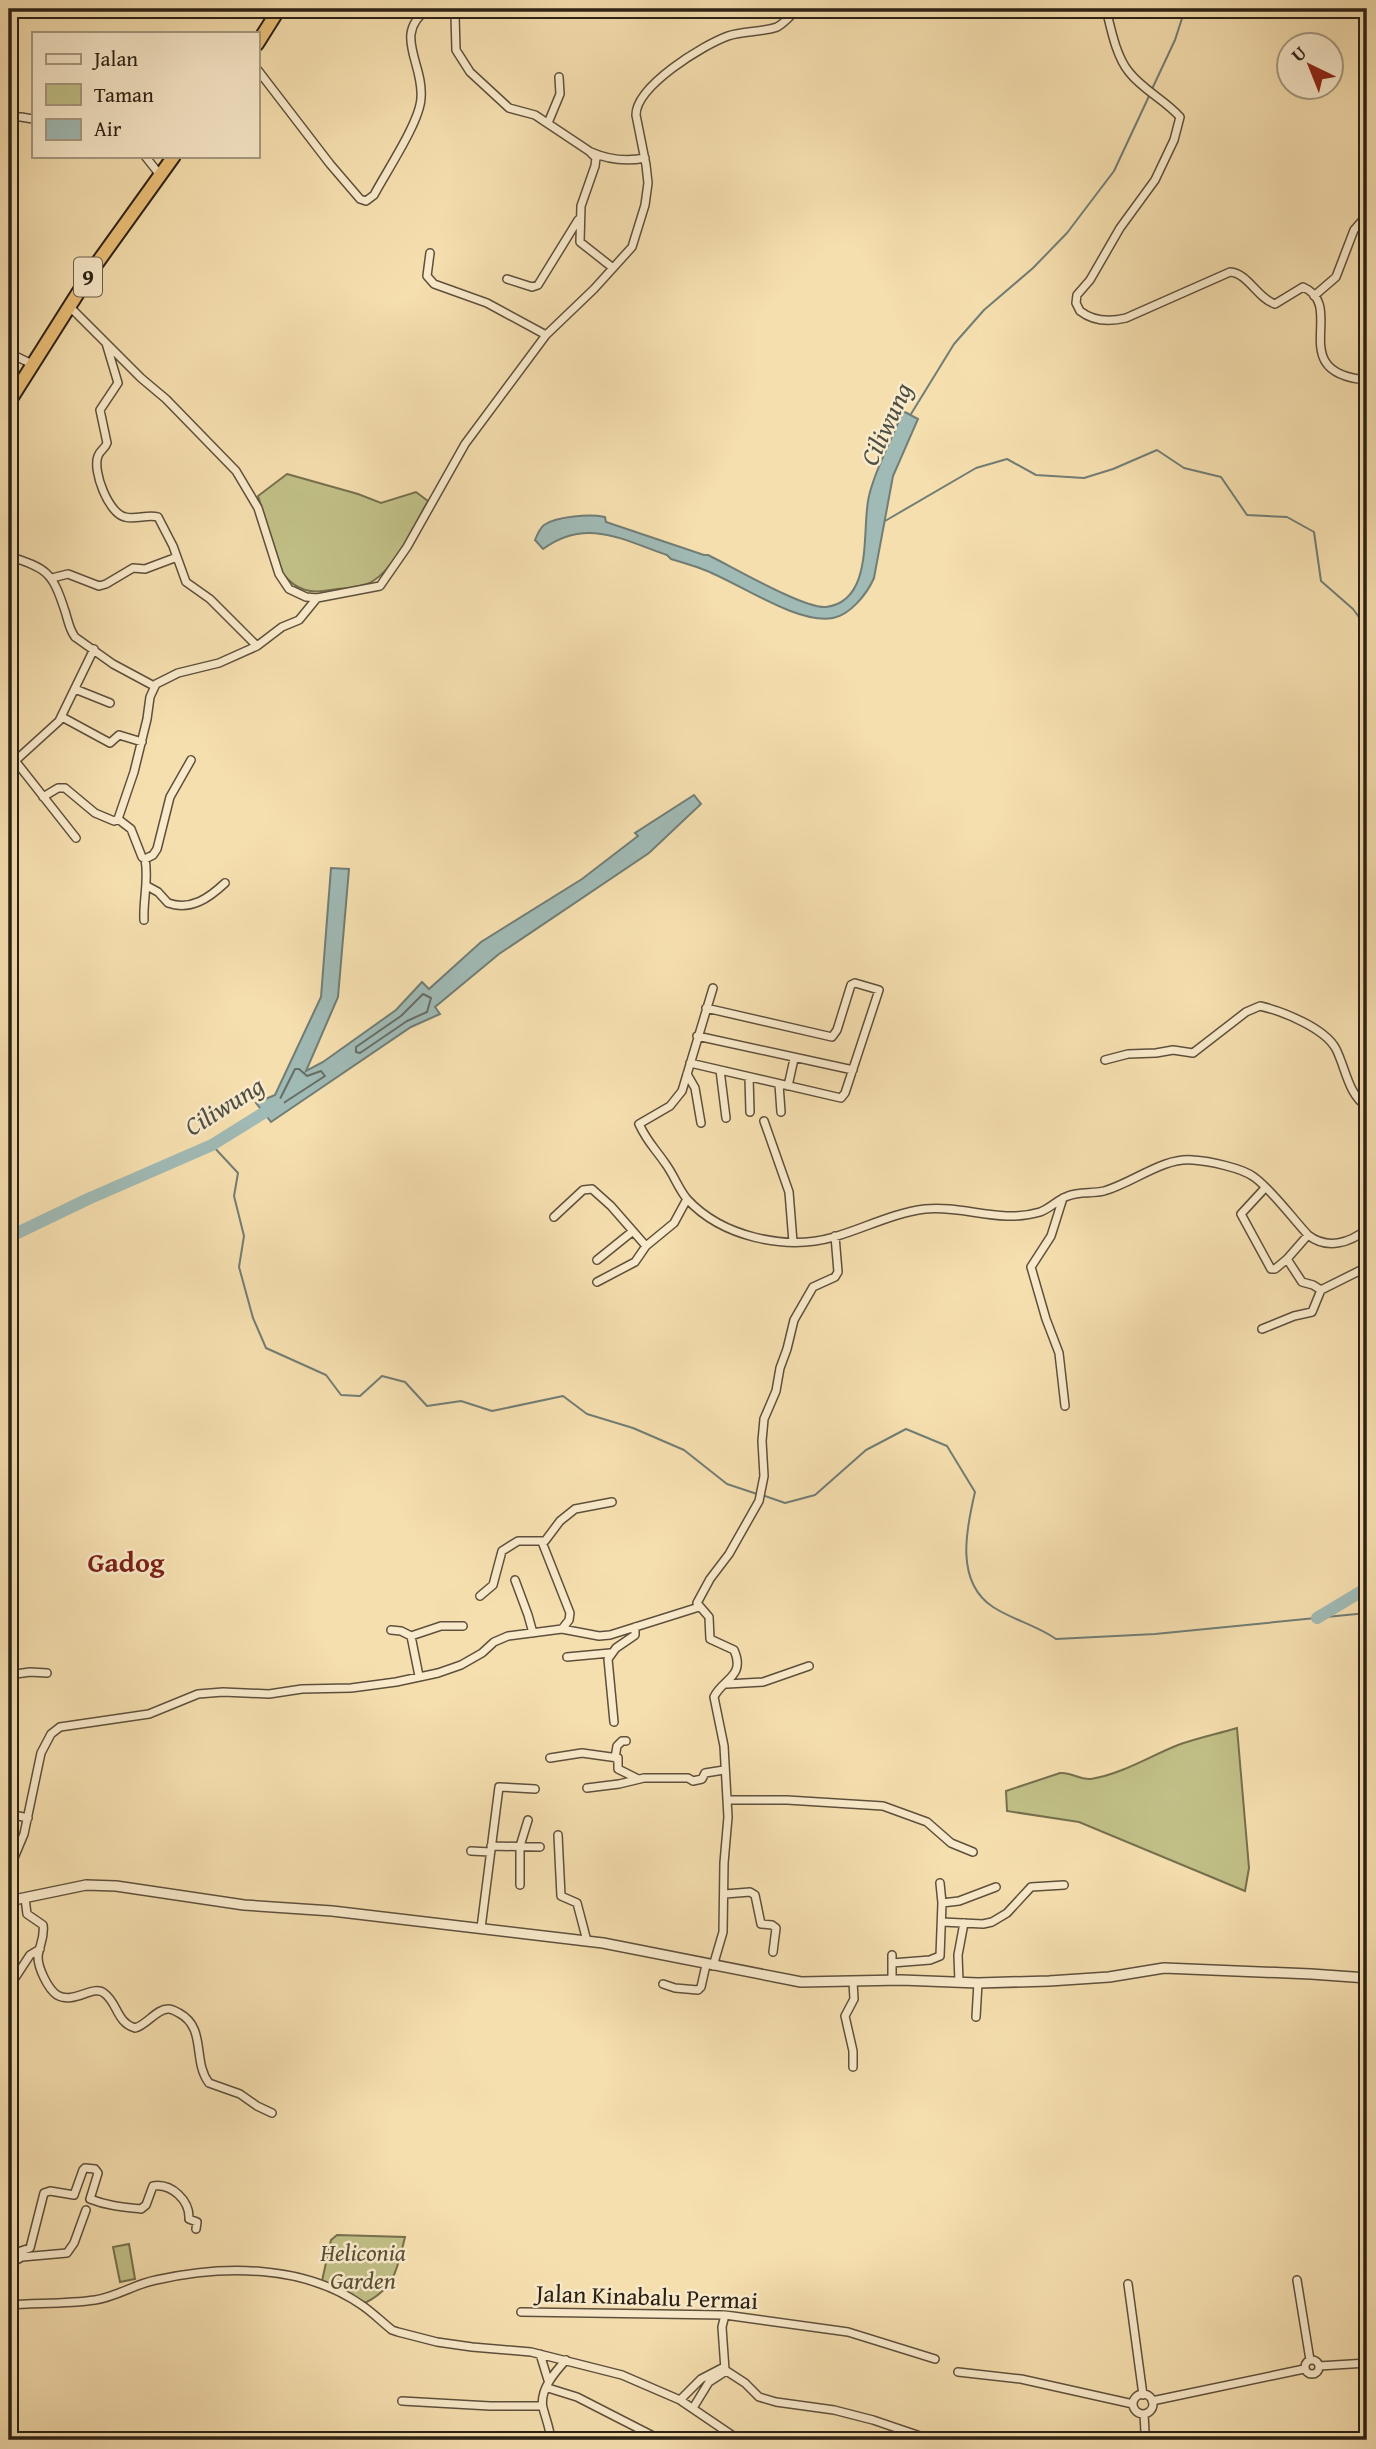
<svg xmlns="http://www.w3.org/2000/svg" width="1376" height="2449" viewBox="0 0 1376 2449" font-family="'Gentium Book Plus',serif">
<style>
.green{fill:#c1c087;stroke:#76704e;stroke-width:2}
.water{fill:#a0bab5;stroke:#717d75;stroke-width:2}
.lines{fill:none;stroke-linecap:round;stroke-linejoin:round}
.shore{stroke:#666e65;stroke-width:2}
.stream{stroke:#717d75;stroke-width:2}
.river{stroke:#a0bab5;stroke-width:12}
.minor-casing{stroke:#5e503c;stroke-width:10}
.tertiary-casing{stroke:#5e503c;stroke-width:12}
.trunk-casing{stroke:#2b2115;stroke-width:16}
.minor{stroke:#f9eacb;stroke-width:7}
.tertiary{stroke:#f9eacb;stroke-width:9}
.trunk{stroke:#ebc078;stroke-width:12}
.labels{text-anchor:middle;stroke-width:5;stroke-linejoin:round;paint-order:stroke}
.shield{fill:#f9eacb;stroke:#695d4c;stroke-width:2}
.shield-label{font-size:23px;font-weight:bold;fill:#2b2115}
.park-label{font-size:24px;font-style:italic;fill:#585137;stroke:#f9eacb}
.street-label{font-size:24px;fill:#2b2115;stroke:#f9eacb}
.water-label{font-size:26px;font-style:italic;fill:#4e4f45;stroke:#f9eacb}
.quarter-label{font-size:28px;font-weight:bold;fill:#7a1f14;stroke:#f9eacb}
</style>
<rect width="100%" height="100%" fill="#f6dfaf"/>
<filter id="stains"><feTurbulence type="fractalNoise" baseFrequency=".00286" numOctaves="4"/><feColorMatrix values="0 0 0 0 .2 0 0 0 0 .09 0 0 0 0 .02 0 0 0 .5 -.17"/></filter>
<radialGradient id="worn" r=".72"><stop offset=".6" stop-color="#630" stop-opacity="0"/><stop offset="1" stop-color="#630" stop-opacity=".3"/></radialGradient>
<!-- green -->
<path class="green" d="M287,474L358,494L381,503L416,492L428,501C414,525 396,567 373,581C362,588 343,588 330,590C310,594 296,590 283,574L258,496Z
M1237,1728L1249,1868L1245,1891L1079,1822L1007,1811L1006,1791L1060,1773C1072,1772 1079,1780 1091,1779C1122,1774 1150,1756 1178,1745C1197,1738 1217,1734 1237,1728Z
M337,2235L405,2237C397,2269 396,2287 365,2303L322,2281L331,2240Z
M129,2244L135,2279L120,2282L113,2247Z"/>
<!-- water -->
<path class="water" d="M903,411L918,419L893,476L874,578C867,594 850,615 833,618C797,625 736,581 702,569C692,565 681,562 671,559L667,555C623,540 586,517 543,549L535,540C537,535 540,528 544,525C557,516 590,514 605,517L606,522L704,555H708C731,566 804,609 826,607C875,601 861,528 869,496C875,469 893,437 903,411Z
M694,795L701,804L649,853L499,954L435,1007L440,1014L411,1027L271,1122L256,1103L275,1095L321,997L331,868L349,869L338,997L306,1071L323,1062L396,1010L422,982L429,989L481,942L582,879L638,836L635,833Z"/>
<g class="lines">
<!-- shore -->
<path class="shore" d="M423,994L431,998L427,1012L407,1021L360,1053L356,1052V1047L401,1016Z
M295,1069H299L307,1076L321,1071L325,1076L282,1104L280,1099Z"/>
<!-- stream -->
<path class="stream" d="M1152,89L1175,40L1185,9
M911,414L954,344L984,310L1033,268L1067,233L1114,171L1150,94
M885,521L976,468L1007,459L1036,475L1084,478L1113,469L1157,450L1184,468L1221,477L1247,515L1287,517L1314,532L1321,581L1353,609L1367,628
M212,1145L238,1173L234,1196L244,1236L239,1267L253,1318L266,1348L326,1375L341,1395L360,1396L382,1376L405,1382L427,1406L461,1401L492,1411L563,1396L587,1414L633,1428L684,1450L727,1484L757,1494
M762,1495L785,1503L815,1495L866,1450L906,1429L947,1446L975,1492C966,1530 955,1582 993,1607C1013,1620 1036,1625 1056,1639L1155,1634L1367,1613"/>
<!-- river -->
<path class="river" d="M9,1237L88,1199L212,1145L278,1104
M1317,1618L1367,1588"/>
<!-- minor casing -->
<g class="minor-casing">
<path id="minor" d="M458,9L455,15L456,50L470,72L509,108L535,115L589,151L596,158L595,166L581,206L580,242L613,268
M1106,9C1111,29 1116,56 1129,72C1143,90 1165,100 1180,117L1174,140L1155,180L1120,228L1090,280L1077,295L1076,303L1080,311C1093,321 1110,322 1126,318L1230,272C1248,273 1257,298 1275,304L1303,287C1348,306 1283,373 1367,380
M257,69L330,164L360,199L366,201L374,195C386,172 420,122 421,98C424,63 392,34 428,9
M9,117H21L33,119
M548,123L560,94L559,77
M591,152C609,160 625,162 645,158
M145,156L160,175
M430,253L427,276L434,284L487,303L546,335
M507,279L532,287L538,285L578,220
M1314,296L1336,277L1354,230L1367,215
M70,307L141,378L166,399L236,471L258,508L279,574L289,589L306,597L317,598L380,586L407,547L465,444L546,335L594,289L632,247L645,205L648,183L646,165L636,115C636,86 703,45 728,36C743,31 764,32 777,27C785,23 791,15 797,9
M106,343L118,383L100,410L107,443C105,449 100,450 98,456C92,471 109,514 125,517C136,520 147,514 158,517L173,546L186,582L210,599L257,646
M9,353L32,364
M9,556C47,569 52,571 65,611C68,620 69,629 75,637L113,664L154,686
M52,578L68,574L99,586L106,584L133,568L145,569L177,557
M75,689L110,703
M62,717L110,743L119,735L142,742
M9,753L76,838
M15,761L59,721L94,649
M43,797L58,788H65L95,813L114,821L118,819L134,772L147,719L150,697L156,684L178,673L219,663L257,646L282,627L299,620L317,598
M118,819L131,829L142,857L145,859L153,855L157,849L170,797L191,760
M147,886L158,892L168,903C191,911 209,898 225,883
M144,920C143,899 149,880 145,859
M713,988L682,1091L670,1106L639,1124C648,1143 654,1147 665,1163C674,1175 678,1188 687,1199C722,1237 786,1251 834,1237C865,1228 893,1213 925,1209C964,1205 1000,1224 1040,1212C1051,1208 1058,1199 1068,1196C1079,1191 1092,1194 1104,1191C1133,1183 1163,1157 1193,1160C1209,1161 1242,1168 1254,1177C1271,1189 1293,1219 1308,1235C1327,1250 1350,1243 1367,1229
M697,1036L853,1070
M1105,1060L1128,1054L1156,1053L1173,1050L1193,1053L1246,1012L1260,1006C1282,1011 1325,1028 1336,1049C1346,1069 1348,1094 1367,1107
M690,1063L841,1098L845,1093L879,990L855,983L851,985L837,1030L832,1037L706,1008
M720,1070L726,1118
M687,1074L695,1088L701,1123
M749,1077L750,1112
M779,1084L781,1112
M788,1086L794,1059
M764,1121L789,1192L793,1242
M1265,1188L1241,1214L1271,1269H1275L1287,1259L1308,1235
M1063,1198L1051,1236L1031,1267L1046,1319L1059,1353L1065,1406
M554,1217L583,1190L592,1189L611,1206L646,1246
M1287,1259L1302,1282L1313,1285L1321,1290
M597,1260L633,1231
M597,1282L635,1262L646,1246L674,1223L687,1199
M1262,1329L1294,1316L1312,1312L1321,1290L1367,1267
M542,1542L570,1613L569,1620L562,1629
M515,1580L528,1615L533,1633
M480,1596L493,1585L502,1551L518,1541H545L560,1521L575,1509L612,1502
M391,1630L401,1631L411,1636
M567,1657L610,1653
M9,1675L30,1672L47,1673
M419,1676L411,1636L441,1626H463
M727,1684L763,1682L809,1666
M614,1722L608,1659L616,1648L635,1635V1627
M550,1758L582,1753L618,1758V1769L638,1779
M615,1758L617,1746L622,1741H626
M587,1788L619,1784L644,1778H688L693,1781L702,1779L705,1773L724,1770
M728,1800H787L883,1806L927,1822L951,1843L973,1852
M9,1814L28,1818
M558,1835L561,1896L577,1903L587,1941
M491,1846L540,1847
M471,1851L490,1852
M520,1885V1846L528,1820
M725,1894L750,1892L755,1895L761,1924L772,1925L776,1928L773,1952
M25,1898L27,1914L43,1925C45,1938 39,1945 38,1957C38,1968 48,1989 57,1995C74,2005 93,1984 104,1993C118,2003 116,2022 135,2028C147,2025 157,2008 169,2009C172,2009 177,2012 179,2013C207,2028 192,2061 209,2083L240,2094L257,2106L272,2113
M14,1900L11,1865L24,1834L41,1753L51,1734L60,1727L149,1714L198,1694L223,1692L269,1694L302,1689L351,1688L396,1682L438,1673L461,1665L482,1653L494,1642L508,1636L562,1629L599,1636L610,1635L699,1607
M942,1903L959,1901L996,1887
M942,1922L983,1924L992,1922L1007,1913L1031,1887L1064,1885
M481,1928L499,1787L535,1789
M892,1955V1980
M892,1963L930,1960L940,1956L942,1903L940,1883
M713,1966L723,1932L724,1863L728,1817L724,1746L714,1697C722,1679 746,1677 734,1650L710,1639L709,1617L697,1603L710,1579L729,1554L759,1501L764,1476L762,1441L764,1419L776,1391L780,1368L787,1349L794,1320L813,1287L835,1277L838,1272L835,1236
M853,1982L854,1999L845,2016L853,2051V2067
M959,1982L958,1955L964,1923
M663,1984L675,1988L698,1990L701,1987L706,1965
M9,1987L30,1955L40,1949
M976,2017L978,1983
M9,2255L30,2248L44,2193L50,2191L74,2195L83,2170L85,2168L95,2169L98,2173L90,2199C108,2206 123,2207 141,2209L146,2205L153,2186C172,2183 190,2201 189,2219L197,2222L196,2229
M9,2264L22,2257L67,2253L74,2243L86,2210
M1297,2280L1310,2360
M1128,2284L1143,2395
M9,2305C37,2303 67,2304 95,2300C116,2297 135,2284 156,2280C223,2265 304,2264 363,2306C373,2313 382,2322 392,2330L398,2332L437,2342L472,2347L531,2352L622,2375L680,2400L739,2440
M521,2312L725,2315L848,2332L935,2359
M725,2315L722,2327L725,2370L745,2383L759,2397L776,2402L834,2410L873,2420L926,2438
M540,2354L548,2380
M1305 2367a7 7 0 1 1 14 0a7 7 0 1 1-14 0Z
M1319,2366L1367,2363
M958,2372L1021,2379L1133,2404
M548,2388L577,2397L661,2440
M1133 2404a10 10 0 1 1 20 0a10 10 0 1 1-20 0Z
M680,2400L701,2379L724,2367
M402,2401L490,2406H542
M1152,2401L1304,2369
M693,2408L709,2382L726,2371
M551,2440C550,2429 546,2419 543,2408C539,2390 555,2372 566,2360
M976,2440L992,2436L1026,2440
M1143,2440L1145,2432L1144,2414"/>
</g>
<!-- tertiary casing -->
<g class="tertiary-casing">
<path id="tertiary" d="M9,1901L86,1885L116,1886L244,1905L332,1911L603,1943L801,1982L901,1980L978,1983L1049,1981L1109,1977L1164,1968L1311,1974L1367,1978"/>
</g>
<!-- trunk casing -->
<g class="trunk-casing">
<path id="trunk" d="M257,44L279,9
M9,402L95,266L174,156"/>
</g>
<!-- minor -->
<use href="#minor" class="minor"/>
<!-- tertiary -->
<use href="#tertiary" class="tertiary"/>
<!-- trunk -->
<use href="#trunk" class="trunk"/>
</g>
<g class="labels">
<!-- shield labels -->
<rect class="shield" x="74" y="257.5" width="28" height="39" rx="5"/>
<g class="shield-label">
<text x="88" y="285">9</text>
</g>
<!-- park labels -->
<g class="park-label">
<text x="363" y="2261">Heliconia<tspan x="363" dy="28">Garden</tspan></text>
</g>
<!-- street labels -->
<g class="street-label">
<text transform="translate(647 2297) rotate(2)" y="8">Jalan Kinabalu Permai</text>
</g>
<!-- water labels -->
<g class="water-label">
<text transform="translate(886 424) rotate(-65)" y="9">Ciliwung</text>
<text transform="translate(224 1106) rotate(-32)" y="9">Ciliwung</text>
</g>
<!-- quarter labels -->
<g class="quarter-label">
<text x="126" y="1572">Gadog</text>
</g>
</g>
<!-- margin -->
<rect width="1376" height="2449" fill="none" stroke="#f6dfaf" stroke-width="35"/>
<rect x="10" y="10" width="1355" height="2428" fill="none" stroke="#2b2115" stroke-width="3.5"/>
<rect x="18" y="18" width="1341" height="2414" fill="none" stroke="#2b2115" stroke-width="2"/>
<!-- legend -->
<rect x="32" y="32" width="228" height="126" fill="#f9eacb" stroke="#a79a82" stroke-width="2"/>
<rect x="46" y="54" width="35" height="10" fill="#f9eacb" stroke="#a79a82" stroke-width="2"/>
<text x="94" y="66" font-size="21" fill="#2b2115">Jalan</text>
<rect x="46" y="84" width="35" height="21" fill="#c1c087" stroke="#a79a82" stroke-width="2"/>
<text x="94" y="102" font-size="21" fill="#2b2115">Taman</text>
<rect x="46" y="119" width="35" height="21" fill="#a0bab5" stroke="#a79a82" stroke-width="2"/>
<text x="94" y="136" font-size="21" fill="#2b2115">Air</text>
<!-- north arrow -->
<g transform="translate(1310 66) rotate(317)"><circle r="33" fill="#f9eacb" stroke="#a79a82" stroke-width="2"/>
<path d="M0-5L12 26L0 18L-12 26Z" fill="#8f2418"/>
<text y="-10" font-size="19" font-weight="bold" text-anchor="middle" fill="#2b2115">U</text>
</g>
<rect width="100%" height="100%" filter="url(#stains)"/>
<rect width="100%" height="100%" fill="url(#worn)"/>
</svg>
